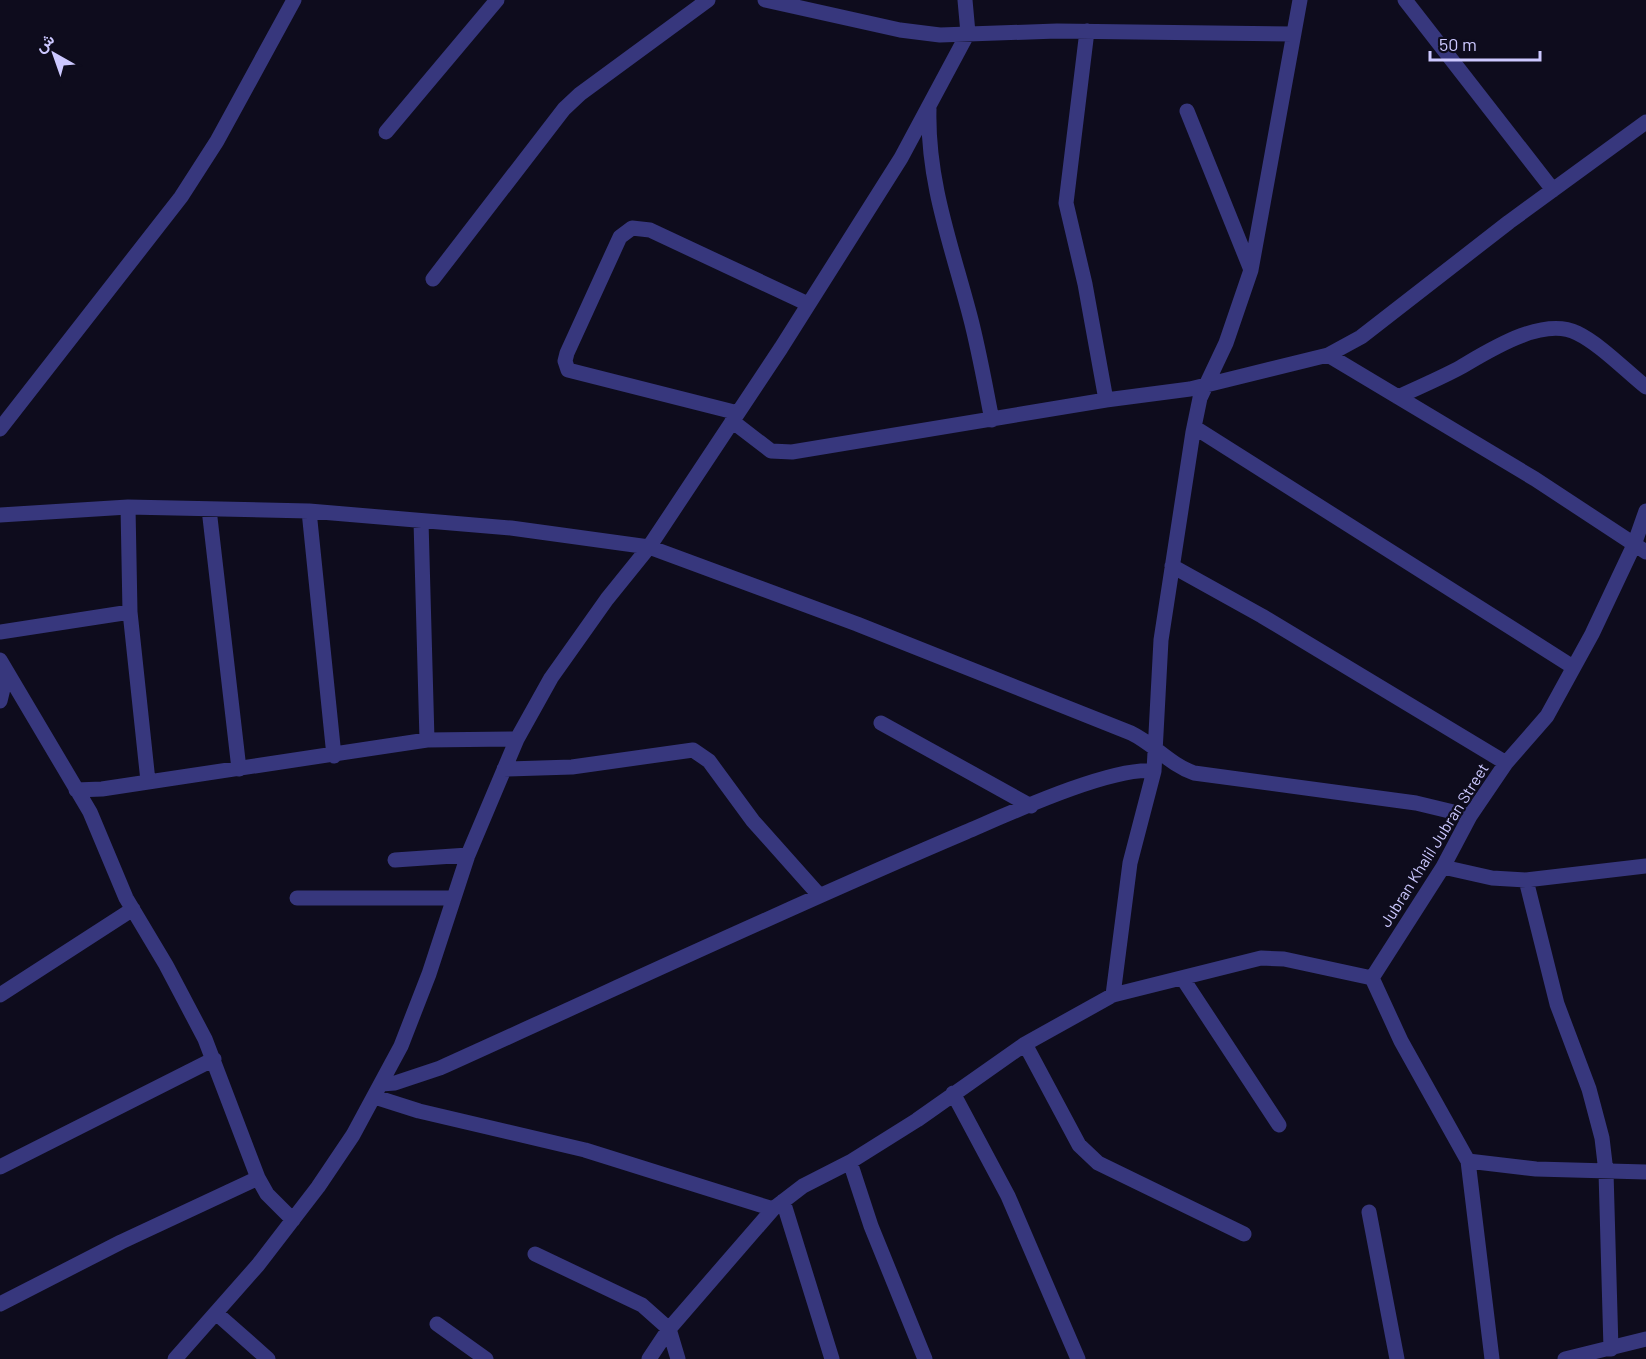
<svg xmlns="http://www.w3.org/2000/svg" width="1646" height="1359" viewBox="0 0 1646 1359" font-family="Barlow,Vazirmatn,sans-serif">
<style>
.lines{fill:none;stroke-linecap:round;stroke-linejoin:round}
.minor{stroke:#37377d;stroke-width:15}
.labels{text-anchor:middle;stroke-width:4.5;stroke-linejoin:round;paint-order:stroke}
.street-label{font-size:16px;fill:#ccc8ff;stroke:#0e0c1d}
</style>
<rect width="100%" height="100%" fill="#0e0c1d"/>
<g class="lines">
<!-- minor -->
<path class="minor" d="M765,0L900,30L940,35L1057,31L1293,34
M1405,0L1553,190
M1087,31L1066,203L1085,284L1106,400
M929,109C927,182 952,247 970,316C979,350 985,385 992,420
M1187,111L1251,270
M386,132L497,0
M433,279L564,109L580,94L708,0
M1328,355L1535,479L1646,552
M1398,397C1419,387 1441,378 1461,367C1490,350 1543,316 1577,333C1600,344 1626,371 1646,387
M738,413L568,370L565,361L567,353L620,237L632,228L650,230L808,304
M732,421L771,451L792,452L1106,400L1190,389L1328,355L1361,337L1509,222L1646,122
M1194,427L1573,667
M0,429L181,197L217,141L294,0
M128,507L130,612L148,781
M209,509L239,769
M309,511L334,756
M0,515L128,507L309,511L511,528L649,547L857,624L1131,733C1154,744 1169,764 1194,773L1416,803L1470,816
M421,521L427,740
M1172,566L1262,616L1506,763
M0,632L130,612
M0,660L90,812L126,898L166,965L205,1039L258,1178
M0,701L7,672
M881,723L1031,806
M504,769L572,767L693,750L709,761L753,821L819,895
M76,790L102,789L427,740L517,739
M395,860L468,855
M1443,867L1492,878L1526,880L1646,866
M1526,880L1557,1004L1589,1089L1602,1138L1606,1172L1611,1349
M297,898H454
M1372,978L1443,867L1470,816L1506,763L1547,716L1592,634L1634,545L1646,511
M1372,978L1401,1041L1468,1161L1536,1169L1646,1172
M1183,979L1279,1125
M0,995L133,909
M1113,995L1130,863L1154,771L1161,640L1193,432L1200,398L1226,343L1251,270L1300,0
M1025,1044L1079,1145L1098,1163L1244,1234
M381,1084L395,1083L440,1068C615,989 789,907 966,832C1008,814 1112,766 1154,771
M953,1093L1008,1196L1078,1359
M375,1097L419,1111L585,1150L773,1209
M1468,1161L1492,1359
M850,1162L871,1226L925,1359
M0,1167L214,1059
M783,1201L832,1359
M1369,1212L1397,1359
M535,1254L642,1305L669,1329L678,1359
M0,1304L121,1242L258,1178L267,1194L293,1220
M216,1313L268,1359
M437,1324L486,1359
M175,1359L258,1265L318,1187L353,1135L401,1046L429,974L468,855L517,739L551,678L607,599L649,547L781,348L901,158L968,33L965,0
M649,1359L669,1329L773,1209L803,1186L850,1162L917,1120L1025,1044L1113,995L1261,958L1284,959L1372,978
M1565,1359L1646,1339"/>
</g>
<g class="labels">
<!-- street labels -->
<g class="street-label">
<text transform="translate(1434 845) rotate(-58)" y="6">Jubran Khalil Jubran Street</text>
</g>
</g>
<!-- north arrow -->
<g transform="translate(54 54) rotate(320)" stroke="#0e0c1d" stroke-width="4.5" paint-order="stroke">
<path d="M0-4.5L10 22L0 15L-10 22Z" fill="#ccc8ff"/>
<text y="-9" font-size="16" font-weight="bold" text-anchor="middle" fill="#ccc8ff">ش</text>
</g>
<!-- scale -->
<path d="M1430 51v9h110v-9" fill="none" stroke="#ccc8ff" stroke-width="3"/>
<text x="1439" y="51" font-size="18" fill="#ccc8ff" stroke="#0e0c1d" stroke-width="4.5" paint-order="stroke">50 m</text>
</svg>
